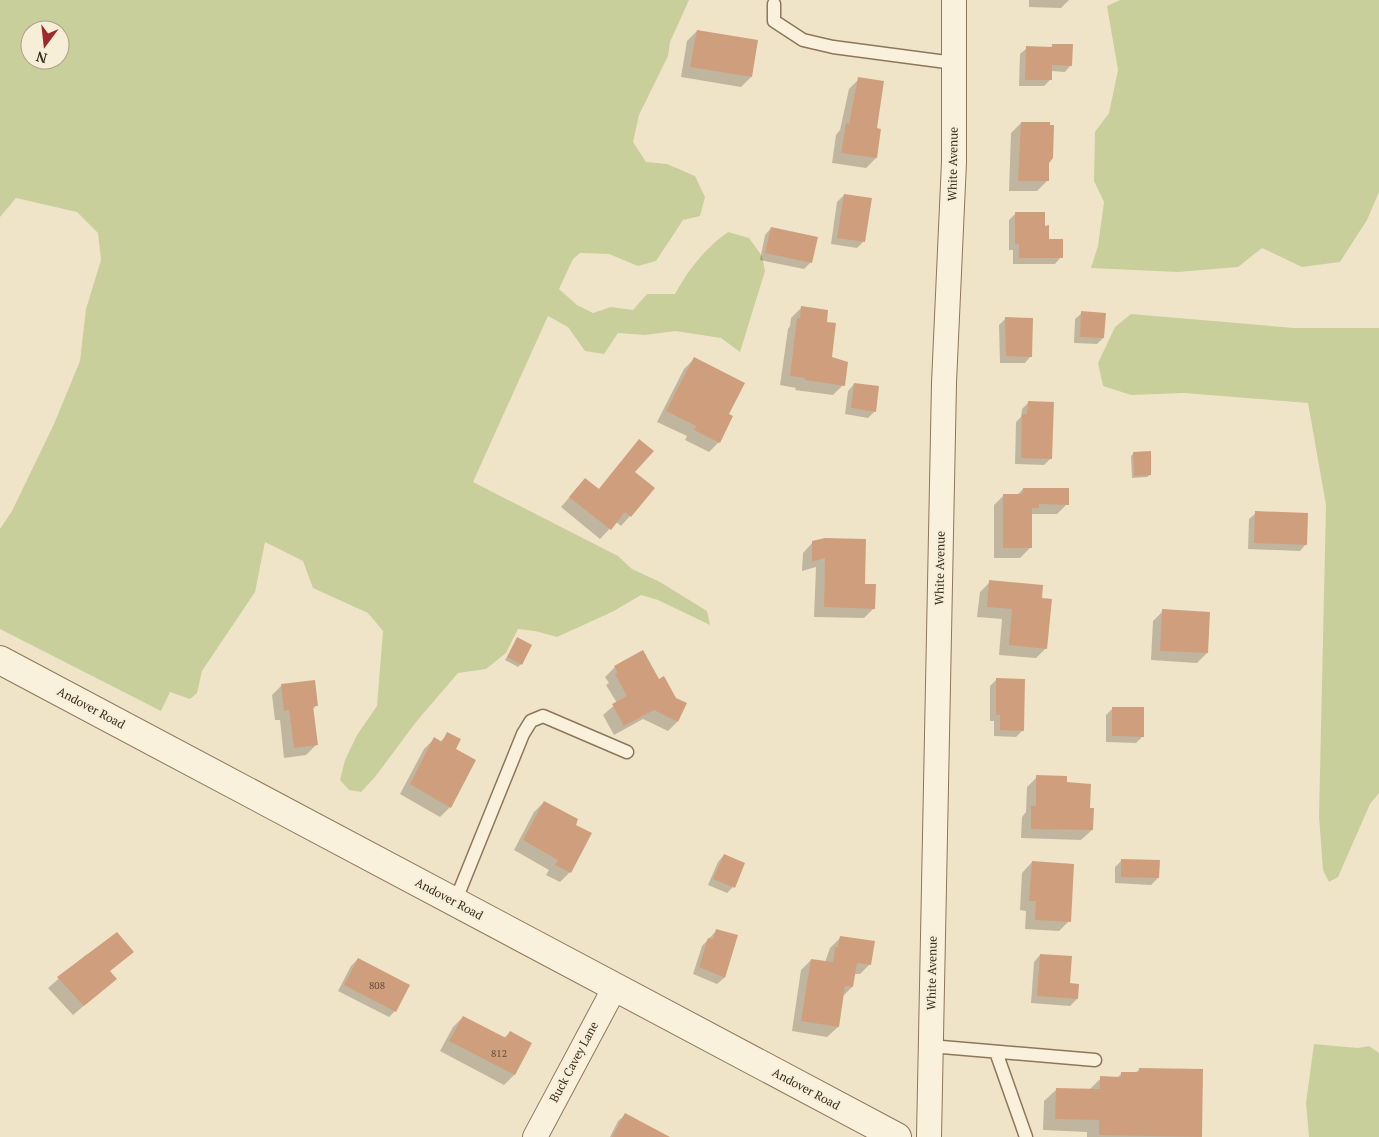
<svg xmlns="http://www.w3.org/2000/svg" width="1379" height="1137" viewBox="0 0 1379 1137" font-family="'PT Serif',serif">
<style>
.green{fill:#c9cf9b;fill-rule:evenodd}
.shadow{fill:#0003}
.building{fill:#cf9f7d}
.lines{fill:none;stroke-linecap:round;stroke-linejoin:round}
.service-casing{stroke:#8d765c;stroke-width:15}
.minor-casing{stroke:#8d765c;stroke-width:26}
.tertiary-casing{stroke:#8d765c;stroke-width:30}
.service{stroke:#faf1dc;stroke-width:12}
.minor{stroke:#faf1dc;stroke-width:24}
.tertiary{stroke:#faf1dc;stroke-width:28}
.labels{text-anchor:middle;stroke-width:4;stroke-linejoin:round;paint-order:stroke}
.number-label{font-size:10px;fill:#624a37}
.street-label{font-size:12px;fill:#3d2e20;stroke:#f7eed8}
</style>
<rect width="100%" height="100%" fill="#f0e4c8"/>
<!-- green -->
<path class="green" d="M0,0H689L670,42L668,56L639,115L633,142L646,162L667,164L695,176L705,197L700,216L683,220L656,261L638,266L609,254L580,253L573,259L559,289L577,305L593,313L611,307L633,310L647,294H675C689,269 704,249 728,232L749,238L762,256L765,271L740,352L721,338L675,331L645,335L618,333L604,354L585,351L568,327L548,316L473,482L618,556L632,569L660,582L707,611L710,625L658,600L641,595L614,611L557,637L535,631L518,629L506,653L486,669L458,673L416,722L375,777L361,792L349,790L340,780L345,760L357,735L377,706L383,631L368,613L313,588L303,561L265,542L255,592L202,671L197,693L190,699L170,692L161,711L0,629V529L12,511L54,424L80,361L86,309L101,260L98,233L77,212L16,198L0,217ZM30,30H60V60H30Z
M1120,0H1379V192L1367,220L1340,262L1302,267L1262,248L1238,267L1178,272L1091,268L1098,246L1104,202L1094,181L1095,132L1109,113L1118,70L1107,6Z
M1131,314L1294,328H1379V793L1370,804L1338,877L1329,882L1323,870L1319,816L1326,505L1308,403L1184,393L1131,395L1103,386L1098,363L1115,327Z
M1314,1044L1358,1048L1369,1046L1379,1053V1137H1309L1306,1103Z"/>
<!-- shadow -->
<path class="shadow" d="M1029,0H1069L1061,8L1029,7Z
M697,31L751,77L741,87L681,77L687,41Z
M1053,45L1071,65L1065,72L1051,71V79L1044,86H1019L1020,54L1027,48H1050Z
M859,79L875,129L876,158L866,168L832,163L836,135L840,130L849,89Z
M1021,123L1047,162V181L1037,191H1009L1011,133Z
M844,195L864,241L857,248L831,244L837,202Z
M1016,213L1044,227L1048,240L1061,257L1055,264H1013V250H1009V220Z
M771,228L811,262L804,269L760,260L765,235Z
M801,308L825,323L830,358L843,385L833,395L795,390L796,388L780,385L788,329L790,326L791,318Z
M1082,313L1103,338L1097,344L1074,343L1075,319Z
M1006,318L1031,356L1025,363H1000L999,325Z
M694,359L728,415L719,442L709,452L685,440L687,436L657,422L684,369Z
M854,384L875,411L868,418L845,414L848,391Z
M1028,403L1051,458L1044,465L1015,464L1016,422L1021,417L1022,409Z
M639,440L634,472L630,516L621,526L616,522L600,539L561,507L585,479L598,490Z
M1134,453L1150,475L1147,477L1132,478L1131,456Z
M1023,489L1067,504L1057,514H1030V548L1020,558H994V505L1004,495H1017Z
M1256,513L1306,544L1300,551L1248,549L1249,519Z
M813,542L864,585L874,608L864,618L814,617L816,567L802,571L803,553Z
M990,582L1040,599L1046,648L1036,658L999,655L1002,619L977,617L980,592Z
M1163,611L1207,653L1197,663L1151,660L1153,621Z
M518,639L521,664L518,667L505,660Z
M615,667L658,680L677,722L668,731L643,719L614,735L603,715L617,703L606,685L609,683L605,677Z
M997,679L1023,730L1016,737L994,736V721H990V686Z
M282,685L317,705L312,710L316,745L306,755L284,758L280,720H275L272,695Z
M1113,708L1143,736L1136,743L1106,742V715Z
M448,734L454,750L450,807L440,817L400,794L424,749L434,739L440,742Z
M1037,777L1066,783L1089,809L1092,830L1081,840L1021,838L1022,817L1026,812L1027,787Z
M544,802L574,825L570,872L560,882L546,875L549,870L514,850L534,812Z
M724,855L733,887L727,893L708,885L718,862Z
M1122,860L1158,878L1151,885L1115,883V867Z
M1032,862L1069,921L1059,931L1025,929L1026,911L1020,910L1022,873Z
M717,930L736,936L724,978L717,984L693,974L702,946Z
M841,937L870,964L860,974H854L852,987L842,997L838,1027L827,1037L792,1031L801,970L811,960L825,962L830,948Z
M132,952L109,972L115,979L73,1015L48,988L87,954L89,956Z
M1040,955L1069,985H1078L1077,999L1070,1006L1031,1003L1034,962Z
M358,959L395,1011L389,1017L338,991L351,966Z
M463,1017L504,1038L510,1032L530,1043L514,1075L504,1085L440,1051L453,1027Z
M1140,1069L1202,1070L1201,1137H1087V1132L1043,1130L1044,1101L1057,1089L1089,1090L1101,1078H1117L1122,1073H1135Z
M625,1115L668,1137H610L618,1121Z"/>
<!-- building -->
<path class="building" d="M697,30L758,40L752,77L690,67Z
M1052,44H1073L1072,66L1052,65V80H1025L1026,46L1052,47Z
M858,77L884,81L877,128L881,129L877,158L841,153L846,123L849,124Z
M1021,122H1050V125H1054L1053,158L1049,163V181H1018Z
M844,194L872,198L865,242L837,238Z
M1015,212H1045V226L1049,225V239H1063V258H1019V244H1015Z
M771,227L818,237L812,263L765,253Z
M801,306L828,310L827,322L836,323L832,357L848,362L845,386L805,380V378L790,376L797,318H800Z
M1081,311L1106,313L1104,338L1080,337Z
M1005,317L1033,318L1032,357L1006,356Z
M694,357L745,383L729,414L733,416L720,443L694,430L696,426L666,411Z
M854,383L879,386L876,412L851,408Z
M1028,401L1054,402L1052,459L1021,458L1022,414H1027Z
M639,439L654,451L635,472L655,488L631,517L625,512L611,530L569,497L585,478L599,489Z
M1151,451V475L1134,476L1133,452Z
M1023,488H1069V505L1039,504V508H1032V548H1003V494H1022Z
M1255,511L1308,513L1307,545L1254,543Z
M825,538L866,539L865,584H876L875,609L824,607L825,558L812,562V541Z
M989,580L1043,585L1042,598L1052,599L1047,649L1009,645L1012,609L987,607Z
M1162,609L1210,612L1208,653L1160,651Z
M517,637L532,645L522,665L507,657Z
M643,650L659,679L664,676L676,698L687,703L678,722L654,710L624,726L612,704L627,696L615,674L618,673L614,666Z
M996,678L1025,679L1024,731L1000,730V715H996Z
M315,680L318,706H313L318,745L294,748L289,710L284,711L281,684Z
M1112,707H1144V737L1112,736Z
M447,732L461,739L456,749L476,760L451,808L410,784L434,737L442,742Z
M1036,775L1067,776V782L1091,784L1090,808H1094L1093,830L1031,829V806H1036Z
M544,801L578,819L576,825L592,833L571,873L555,865L558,860L523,840Z
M724,854L745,863L735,888L713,879Z
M1121,859L1160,860L1159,878L1121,877Z
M1032,861L1074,864L1071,922L1035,920L1036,901H1029Z
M716,929L738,935L725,978L699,967L708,938L713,939Z
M117,932L134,952L110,971L117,979L84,1006L57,977Z
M840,936L875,941L871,965L857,963L853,987L845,986L839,1027L801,1021L811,959L833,962L835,947H838Z
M1040,954L1072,956L1070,983L1079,984L1078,999L1037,996Z
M358,958L410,985L396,1012L344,985Z
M463,1016L506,1038L510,1031L532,1043L515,1075L449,1041Z
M1139,1068L1203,1069L1202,1137L1099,1135V1120L1055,1119L1056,1088L1100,1089V1076L1121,1077V1072H1139Z
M625,1113L670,1137H612Z"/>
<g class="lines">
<!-- service casing -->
<g class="service-casing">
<path id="service" d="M774,4V21L803,40L833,47L954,63
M455,902L523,734L531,721L543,716L627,752
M930,1046L1095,1060
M996,1052L1026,1137"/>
</g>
<!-- minor casing -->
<g class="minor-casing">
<path id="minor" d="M535,1137L615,987
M929,1137L944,383L954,162V0"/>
</g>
<!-- tertiary casing -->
<g class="tertiary-casing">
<path id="tertiary" d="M0,660L897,1137"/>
</g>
<!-- service -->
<use href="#service" class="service"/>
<!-- minor -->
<use href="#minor" class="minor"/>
<!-- tertiary -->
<use href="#tertiary" class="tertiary"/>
</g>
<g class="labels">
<!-- number labels -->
<g class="number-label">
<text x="377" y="989">808</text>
<text x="499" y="1057">812</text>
</g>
<!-- street labels -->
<g class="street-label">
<text transform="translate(953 164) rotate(-89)" y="4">White Avenue</text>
<text transform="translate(940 568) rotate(-89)" y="4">White Avenue</text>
<text transform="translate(91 708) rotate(28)" y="4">Andover Road</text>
<text transform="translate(449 899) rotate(28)" y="4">Andover Road</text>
<text transform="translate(932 973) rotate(-89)" y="4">White Avenue</text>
<text transform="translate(574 1062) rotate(-62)" y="4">Buck Cavey Lane</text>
<text transform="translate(806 1089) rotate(28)" y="4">Andover Road</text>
</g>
</g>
<!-- north arrow -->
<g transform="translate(45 45) rotate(195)"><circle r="24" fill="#f7eed8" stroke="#ada18e"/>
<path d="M0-4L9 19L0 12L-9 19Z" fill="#9e2a2b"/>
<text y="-8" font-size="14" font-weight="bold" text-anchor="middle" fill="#3d2e20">N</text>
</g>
</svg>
